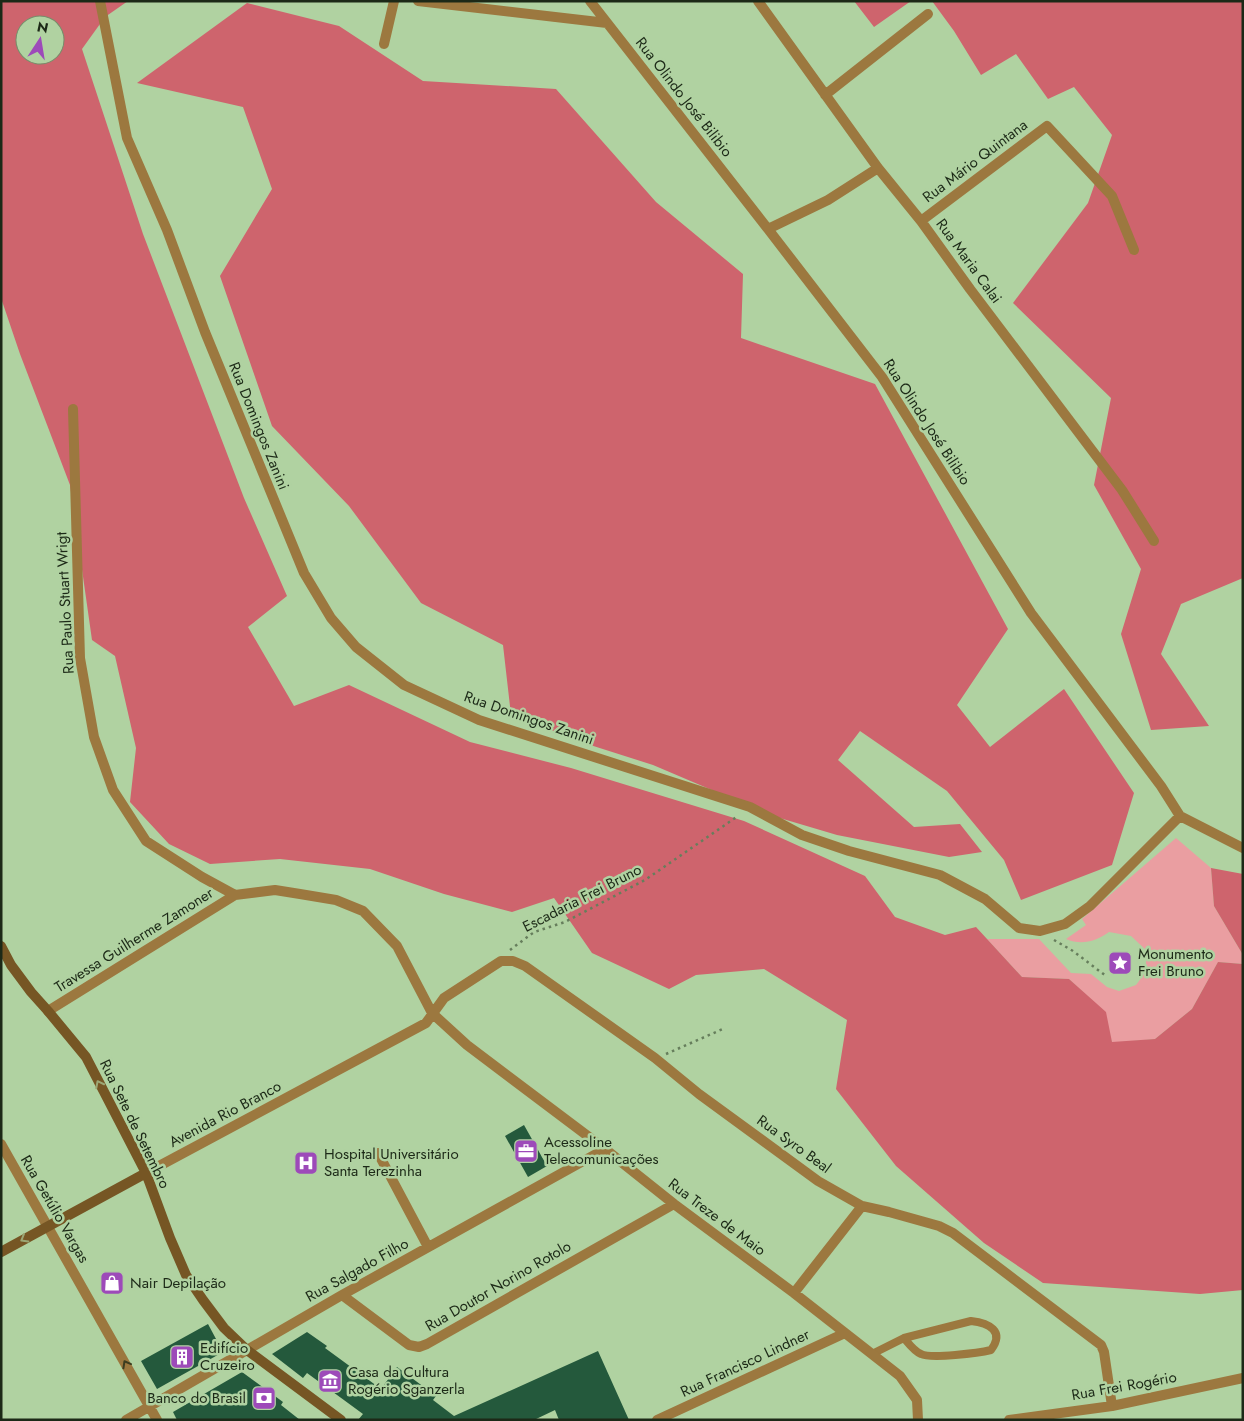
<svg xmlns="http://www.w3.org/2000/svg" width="1244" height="1421" viewBox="0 0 1244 1421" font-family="Jost,sans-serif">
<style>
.green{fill:#ea9ea1}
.forest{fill:#ce646d;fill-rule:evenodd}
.building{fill:#24593c}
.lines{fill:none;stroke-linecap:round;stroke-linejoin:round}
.path{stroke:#667e5c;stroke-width:2.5;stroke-dasharray:2.5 4;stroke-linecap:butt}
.lane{stroke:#9c783f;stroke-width:8}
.street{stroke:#9c783f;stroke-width:10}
.secondary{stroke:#765624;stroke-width:10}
.oneway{stroke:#9ca775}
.oneway2{stroke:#3c3d21}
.labels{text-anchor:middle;stroke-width:5;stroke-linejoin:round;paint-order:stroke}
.street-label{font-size:15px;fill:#1c2917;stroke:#b0d2a1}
.poi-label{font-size:15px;fill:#1c2917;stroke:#b0d2a1;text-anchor:start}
</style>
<rect width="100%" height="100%" fill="#b0d2a1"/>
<!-- green -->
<path class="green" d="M1176,838L1211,868L1214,906L1243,955V964L1218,962L1192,1009L1155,1039L1112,1043L1105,1012L1069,979L1022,977L987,939H1039L1071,973L1091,974L1107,987L1119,991L1136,985L1145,973L1147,951L1131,936L1109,932C1096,941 1082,946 1066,939L1086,925L1082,919Z"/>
<!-- forest -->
<path class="forest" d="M1,1H128L105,17L82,49L143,234L244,498L287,596L248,627L294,706L349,685L470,742L571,768L744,821L865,876L895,917L945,935L976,927L1022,977L1069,979L1106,1012L1112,1042L1155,1039L1192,1009L1218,962L1243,964V1290L1200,1294L1043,1283L984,1243L896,1166L836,1089L847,1020L764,969L696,975L669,989L592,953L554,898L512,912L444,894L370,869L280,859L210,864L169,844L130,802L136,748L115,656L92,640L70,485L20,354L1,298ZM25,25H55V55H25Z
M854,1H911L874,27Z
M932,1H1243V578L1181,604L1161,654L1209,726L1151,730L1121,634L1141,569L1094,485L1111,398L1013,303L1088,203L1112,135L1074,87L1048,99L1016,54L981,75L954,31Z
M247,3L339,26L423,81L556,89L656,202L743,274L741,338L875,384L1008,629L957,705L990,747L1064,689L1134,793L1112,865L1021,900L1004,860L947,791L860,731L838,760L914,827L960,824L982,852L949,857L837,835L773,816L653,765L584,743L511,715L503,645L421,603L349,506L272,426L220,276L272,189L243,107L137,83Z
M1211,868L1243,874V955L1214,906Z"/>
<!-- building -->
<path class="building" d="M524,1125L547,1166L528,1177L505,1136Z
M208,1324L223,1352L157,1389L141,1361Z
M307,1332L327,1346L325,1348L381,1389L397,1367L436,1396L433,1400L454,1416L598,1351L629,1420H559L555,1410L534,1420H358L363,1414L307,1373L303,1378L272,1354Z
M242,1372L283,1402L281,1405L300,1420H177L173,1412Z"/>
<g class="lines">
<!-- path -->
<path class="path" d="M1054,940L1073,951L1106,976
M510,950L534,932L565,922L645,880L738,816
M666,1054L725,1028"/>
<!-- lane -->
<path class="lane" d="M872,1354L904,1338L971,1321C989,1323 1005,1331 991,1350C979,1353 931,1359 921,1354C914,1351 909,1344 904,1338"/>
<!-- street -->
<path class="street" d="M100,1L127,138L167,230L205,332L304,573L331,618L356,647L404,685L479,720L750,807L802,835L849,851L940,875L985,899L1019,928L1040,931L1065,924L1090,906L1180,816
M418,1L607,23
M590,1L768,229L882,377L1031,613L1161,786L1180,816L1243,848
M758,1L878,168L921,221L970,289L1122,490L1154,541
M384,44L394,1
M825,95L928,14
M921,221L1047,126L1112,196L1134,250
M768,229L828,200L878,168
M73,409L80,658L94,737L113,790L146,841L202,877L235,895L275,890L300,894L336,900L363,911L397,946L432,1013L467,1045L605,1149L674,1204L794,1293L900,1376L917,1400L918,1420
M48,1011L235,895
M1,1144L157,1420
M378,1153L428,1247
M146,1173L426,1023L444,998L501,961H513L525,966L655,1058L699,1094L818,1181L862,1206L889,1212L939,1226L953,1233L1101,1345L1104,1352L1112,1406
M794,1293L862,1206
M342,1295L409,1345L419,1347L427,1344L674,1204
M126,1420L342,1295L605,1149
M657,1420L845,1333
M1009,1420L1112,1406L1243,1378"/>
<!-- secondary -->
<path class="secondary" d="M1,946L11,965L31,992L48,1011L86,1057L146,1173L170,1238L186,1275L203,1300L224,1328L247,1350L341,1420
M1,1252L146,1173"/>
</g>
<!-- one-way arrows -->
<defs><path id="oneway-chevron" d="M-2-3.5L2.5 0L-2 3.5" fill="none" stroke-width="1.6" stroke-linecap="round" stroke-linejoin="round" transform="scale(1.25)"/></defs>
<g class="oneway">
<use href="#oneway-chevron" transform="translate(99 1084) rotate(-117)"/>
<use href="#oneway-chevron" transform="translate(24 1239) rotate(150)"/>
</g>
<use class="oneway2" href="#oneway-chevron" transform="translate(126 1364) rotate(-119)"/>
<!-- icons -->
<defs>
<g id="sight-square" transform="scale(1.25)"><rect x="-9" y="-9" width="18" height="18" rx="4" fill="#9d4ab9" stroke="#b0d2a1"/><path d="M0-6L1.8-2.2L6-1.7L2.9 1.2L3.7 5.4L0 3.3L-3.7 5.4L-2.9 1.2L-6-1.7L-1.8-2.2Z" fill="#fff"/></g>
<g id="office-square" transform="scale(1.25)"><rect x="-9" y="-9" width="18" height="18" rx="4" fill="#9d4ab9" stroke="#b0d2a1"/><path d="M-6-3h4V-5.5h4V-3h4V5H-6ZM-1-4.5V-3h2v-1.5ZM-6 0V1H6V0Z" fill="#fff"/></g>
<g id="hospital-square" transform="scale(1.25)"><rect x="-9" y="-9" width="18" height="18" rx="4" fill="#9d4ab9" stroke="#b0d2a1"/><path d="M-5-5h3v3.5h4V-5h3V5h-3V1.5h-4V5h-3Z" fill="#fff"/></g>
<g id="shop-square" transform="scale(1.25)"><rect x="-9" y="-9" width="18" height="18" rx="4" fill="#9d4ab9" stroke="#b0d2a1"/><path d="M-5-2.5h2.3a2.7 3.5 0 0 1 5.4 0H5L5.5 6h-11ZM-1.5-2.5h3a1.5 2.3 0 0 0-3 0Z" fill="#fff"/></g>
<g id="building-square" transform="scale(1.25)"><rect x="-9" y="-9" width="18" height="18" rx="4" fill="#9d4ab9" stroke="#b0d2a1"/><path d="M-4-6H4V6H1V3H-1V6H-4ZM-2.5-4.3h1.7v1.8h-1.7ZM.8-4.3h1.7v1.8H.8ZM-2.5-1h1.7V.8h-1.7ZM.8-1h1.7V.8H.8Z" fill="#fff"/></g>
<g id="museum-square" transform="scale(1.25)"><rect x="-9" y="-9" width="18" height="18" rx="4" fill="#9d4ab9" stroke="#b0d2a1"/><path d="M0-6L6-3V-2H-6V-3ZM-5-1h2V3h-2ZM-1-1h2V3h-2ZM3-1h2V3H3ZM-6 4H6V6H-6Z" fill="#fff"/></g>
<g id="bank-square" transform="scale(1.25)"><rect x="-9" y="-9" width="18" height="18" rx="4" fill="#9d4ab9" stroke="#b0d2a1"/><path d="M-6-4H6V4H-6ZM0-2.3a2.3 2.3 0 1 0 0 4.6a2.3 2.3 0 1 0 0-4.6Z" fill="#fff"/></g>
</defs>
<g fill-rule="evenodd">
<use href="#sight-square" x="1120" y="963"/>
<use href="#office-square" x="526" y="1151"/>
<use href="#hospital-square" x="306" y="1163"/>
<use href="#shop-square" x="112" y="1283"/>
<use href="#building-square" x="182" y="1357"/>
<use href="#museum-square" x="330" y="1381"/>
<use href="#bank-square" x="264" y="1398"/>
</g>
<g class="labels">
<!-- street labels -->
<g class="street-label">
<text transform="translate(684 97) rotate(52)" y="5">Rua Olindo José Bilibio</text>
<text transform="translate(975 161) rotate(-37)" y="5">Rua Mário Quintana</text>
<text transform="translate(969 261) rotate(54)" y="5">Rua Maria Calai</text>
<text transform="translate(927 422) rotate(57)" y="5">Rua Olindo José Bilibio</text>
<text transform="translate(259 426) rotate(68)" y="5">Rua Domingos Zanini</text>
<text transform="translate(65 603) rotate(-93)" y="5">Rua Paulo Stuart Wrigt</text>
<text transform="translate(529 718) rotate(19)" y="5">Rua Domingos Zanini</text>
<text transform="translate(582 898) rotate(-27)" y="5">Escadaria Frei Bruno</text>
<text transform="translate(134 940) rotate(-32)" y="5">Travessa Guilherme Zamoner</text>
<text transform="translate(225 1114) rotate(-28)" y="5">Avenida Rio Branco</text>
<text transform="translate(135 1124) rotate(64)" y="5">Rua Sete de Setembro</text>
<text transform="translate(794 1144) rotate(36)" y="5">Rua Syro Beal</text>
<text transform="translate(55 1209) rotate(60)" y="5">Rua Getúlio Vargas</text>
<text transform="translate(717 1217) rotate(37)" y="5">Rua Treze de Maio</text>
<text transform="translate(357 1270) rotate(-29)" y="5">Rua Salgado Filho</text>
<text transform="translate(498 1286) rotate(-30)" y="5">Rua Doutor Norino Rotolo</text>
<text transform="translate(745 1363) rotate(-25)" y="5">Rua Francisco Lindner</text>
<text transform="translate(1124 1386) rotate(-10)" y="5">Rua Frei Rogério</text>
</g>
<!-- poi labels -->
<g class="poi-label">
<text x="1138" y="959">Monumento<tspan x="1138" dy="17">Frei Bruno</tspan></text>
<text x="544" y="1147">Acessoline<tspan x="544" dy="17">Telecomunicações</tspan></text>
<text x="324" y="1159">Hospital Universitário<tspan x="324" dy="17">Santa Terezinha</tspan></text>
<text x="130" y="1288">Nair Depilação</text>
<text x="200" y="1353">Edifício<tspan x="200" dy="17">Cruzeiro</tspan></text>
<text x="348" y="1377">Casa da Cultura<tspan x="348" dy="17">Rogério Sganzerla</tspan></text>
<text x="246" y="1403" text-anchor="end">Banco do Brasil</text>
</g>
</g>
<!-- border -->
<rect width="1244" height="1421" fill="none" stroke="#1c2917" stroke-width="5"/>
<!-- north arrow -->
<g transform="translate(40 40) rotate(12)"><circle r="24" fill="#b0d2a1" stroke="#758e6a"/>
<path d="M0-4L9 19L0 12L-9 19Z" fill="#9d4ab9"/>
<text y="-8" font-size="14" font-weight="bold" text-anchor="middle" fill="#1c2917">N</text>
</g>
</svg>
